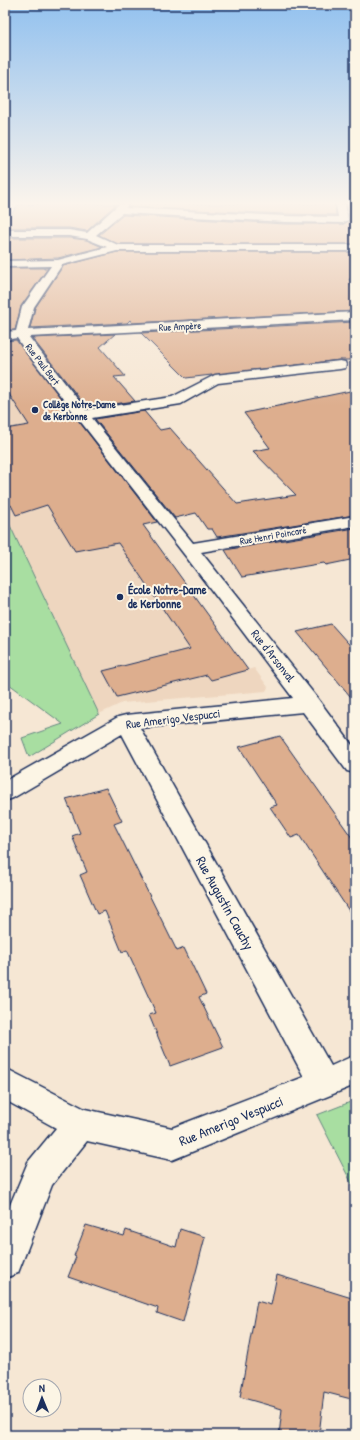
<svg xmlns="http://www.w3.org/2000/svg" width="360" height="1440" viewBox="0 0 360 1440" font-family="'Patrick Hand',sans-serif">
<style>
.built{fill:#eed6bf}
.green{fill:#a8dea1;stroke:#628680}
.building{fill:#ddae8e;stroke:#1b2f5e}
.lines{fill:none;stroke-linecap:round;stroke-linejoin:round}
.minor-casing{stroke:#1b2f5e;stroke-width:3}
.minor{fill:#fcf5e5;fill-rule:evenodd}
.poi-dot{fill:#1b2f5e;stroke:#fcf5e5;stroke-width:1.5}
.labels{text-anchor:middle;stroke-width:4;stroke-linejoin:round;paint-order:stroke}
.far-street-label{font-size:10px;fill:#1b2f5e;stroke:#fcf5e5}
.far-poi-label{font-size:10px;font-weight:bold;fill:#1b2f5e;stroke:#fcf5e5;text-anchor:start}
.poi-label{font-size:12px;font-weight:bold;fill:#1b2f5e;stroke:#fcf5e5;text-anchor:start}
.street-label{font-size:12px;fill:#1b2f5e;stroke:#fcf5e5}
.near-street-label{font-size:14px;fill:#1b2f5e;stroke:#fcf5e5}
</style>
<rect width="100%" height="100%" fill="#f6e7d4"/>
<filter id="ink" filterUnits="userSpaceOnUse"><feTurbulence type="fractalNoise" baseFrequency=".025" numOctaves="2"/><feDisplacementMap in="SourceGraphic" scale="8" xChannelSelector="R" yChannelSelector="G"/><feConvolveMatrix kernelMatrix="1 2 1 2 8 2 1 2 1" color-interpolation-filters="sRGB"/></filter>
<g filter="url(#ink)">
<!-- built -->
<path class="built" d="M5,343L16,344L148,524L143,526L248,670L254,668L268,687L266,691L122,703L99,714L5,515Z"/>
<!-- green -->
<path class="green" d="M5,515L99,714L29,757L22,738L63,724L5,681Z
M353,1101L355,1105V1190L317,1115Z"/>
<!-- building -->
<path class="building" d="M48,204H116L87,231L69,228H5V223L18,205Z
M129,204H335L336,215L285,214L128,207Z
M347,204H355V244H118L99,235L123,215L285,224H343L349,221Z
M5,238H69L87,240L102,247L58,258L5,260Z
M117,252H355V279H349L355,295V311L132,323L130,320L127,323L30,328L35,308L63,266Z
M5,268H48L21,306L15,330H5Z
M355,322V360H340L186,378L141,333Z
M115,334L100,347L125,376L114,377L135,401L87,408L32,338Z
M16,340L157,522L143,525L248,670L211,680L207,675L117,697L103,671L190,649L118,543L75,551L47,505L16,515L11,505H5V429L29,425L5,388V341Z
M355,390V515L217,537L212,529H207L196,513L175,518L95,419L144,411L160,430L170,428L237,504L296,495L253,451L270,448L244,413Z
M355,528V559L326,565L324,563L242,577L225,550Z
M331,624L355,651V702L297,632Z
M280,736L355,842V920L299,835L291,838L270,807L277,805L239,747Z
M106,788L122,821L114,824L177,951L184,948L206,994L199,997L223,1047L170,1066L149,1015L156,1013L127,950L122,952L105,911L97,914L80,875L87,872L72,836L80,833L66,799Z
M86,1225L124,1236L126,1230L176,1247L180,1229L205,1237L183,1322L157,1313L158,1308L68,1277L76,1257L74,1256Z
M277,1275L355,1299V1400L324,1392L319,1435H279L282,1409L240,1397L257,1301L271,1305Z"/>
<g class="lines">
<!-- minor casing -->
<g class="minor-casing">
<path id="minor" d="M119,204H128L126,208L285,216L338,217L336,204H345L348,220L343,223L285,222L122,213L96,235L118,245H355V251H117L62,265L34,307L28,330L355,312V320L29,337L86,410L172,397L215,375L340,361L345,362L346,365L345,368L340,369L218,383L181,404L92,418L193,543L355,516V526L201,552L318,699L355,749V773L347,771L303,712L140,728L331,1066L355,1055V1085L172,1160L87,1141L52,1185L18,1273L5,1278V1217L28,1162L56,1128L5,1100V1068L85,1109L172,1128L304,1077L122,734L13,798L5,801V781L118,717L126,715L293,698L187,558L24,349L17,338L5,340V332L16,331L22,307L51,266L5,267V261L58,260L107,247L87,239L69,236H5V230H69L87,233Z"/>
</g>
<!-- minor -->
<use href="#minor" class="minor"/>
</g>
</g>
<!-- sky -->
<linearGradient id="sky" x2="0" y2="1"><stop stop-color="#92c1ef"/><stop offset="0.5" stop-color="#fbf4ec"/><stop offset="1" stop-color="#fbf4ec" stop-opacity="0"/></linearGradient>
<rect width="360" height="406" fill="url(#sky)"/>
<!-- markers -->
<g class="poi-dot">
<circle cx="35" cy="410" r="4"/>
<circle cx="120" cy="597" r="4"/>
</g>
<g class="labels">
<!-- far-street labels -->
<g class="far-street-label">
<text transform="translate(180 326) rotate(-3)" y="4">Rue Ampère</text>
<text transform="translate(43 364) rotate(53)" y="4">Rue Paul Bert</text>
<text transform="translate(273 535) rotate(-10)" y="4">Rue Henri Poincaré</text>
</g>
<!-- far-poi labels -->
<g class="far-poi-label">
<text x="43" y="408">Collège Notre-Dame<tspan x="43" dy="12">de Kerbonne</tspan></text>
</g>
<!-- poi labels -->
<g class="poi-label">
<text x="128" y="594">École Notre-Dame<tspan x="128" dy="14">de Kerbonne</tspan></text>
</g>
<!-- street labels -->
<g class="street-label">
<text transform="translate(273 656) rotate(52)" y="4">Rue d'Arsonval</text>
<text transform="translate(173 719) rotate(-7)" y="4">Rue Amerigo Vespucci</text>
</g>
<!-- near-street labels -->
<g class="near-street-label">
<text transform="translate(225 903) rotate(61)" y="5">Rue Augustin Cauchy</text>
<text transform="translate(231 1121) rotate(-22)" y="5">Rue Amerigo Vespucci</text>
</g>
</g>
<!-- margin -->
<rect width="360" height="1440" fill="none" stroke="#fcf5e5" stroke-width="20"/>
<rect x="10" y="10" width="340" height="1420" fill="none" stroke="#1b2f5e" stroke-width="1.5" filter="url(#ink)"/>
<!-- north arrow -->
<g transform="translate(42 1398) rotate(359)"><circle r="19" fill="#fcf5e5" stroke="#a2a6af"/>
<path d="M0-3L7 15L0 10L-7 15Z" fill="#1b2f5e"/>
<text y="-6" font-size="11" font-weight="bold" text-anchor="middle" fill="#1b2f5e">N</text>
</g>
</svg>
